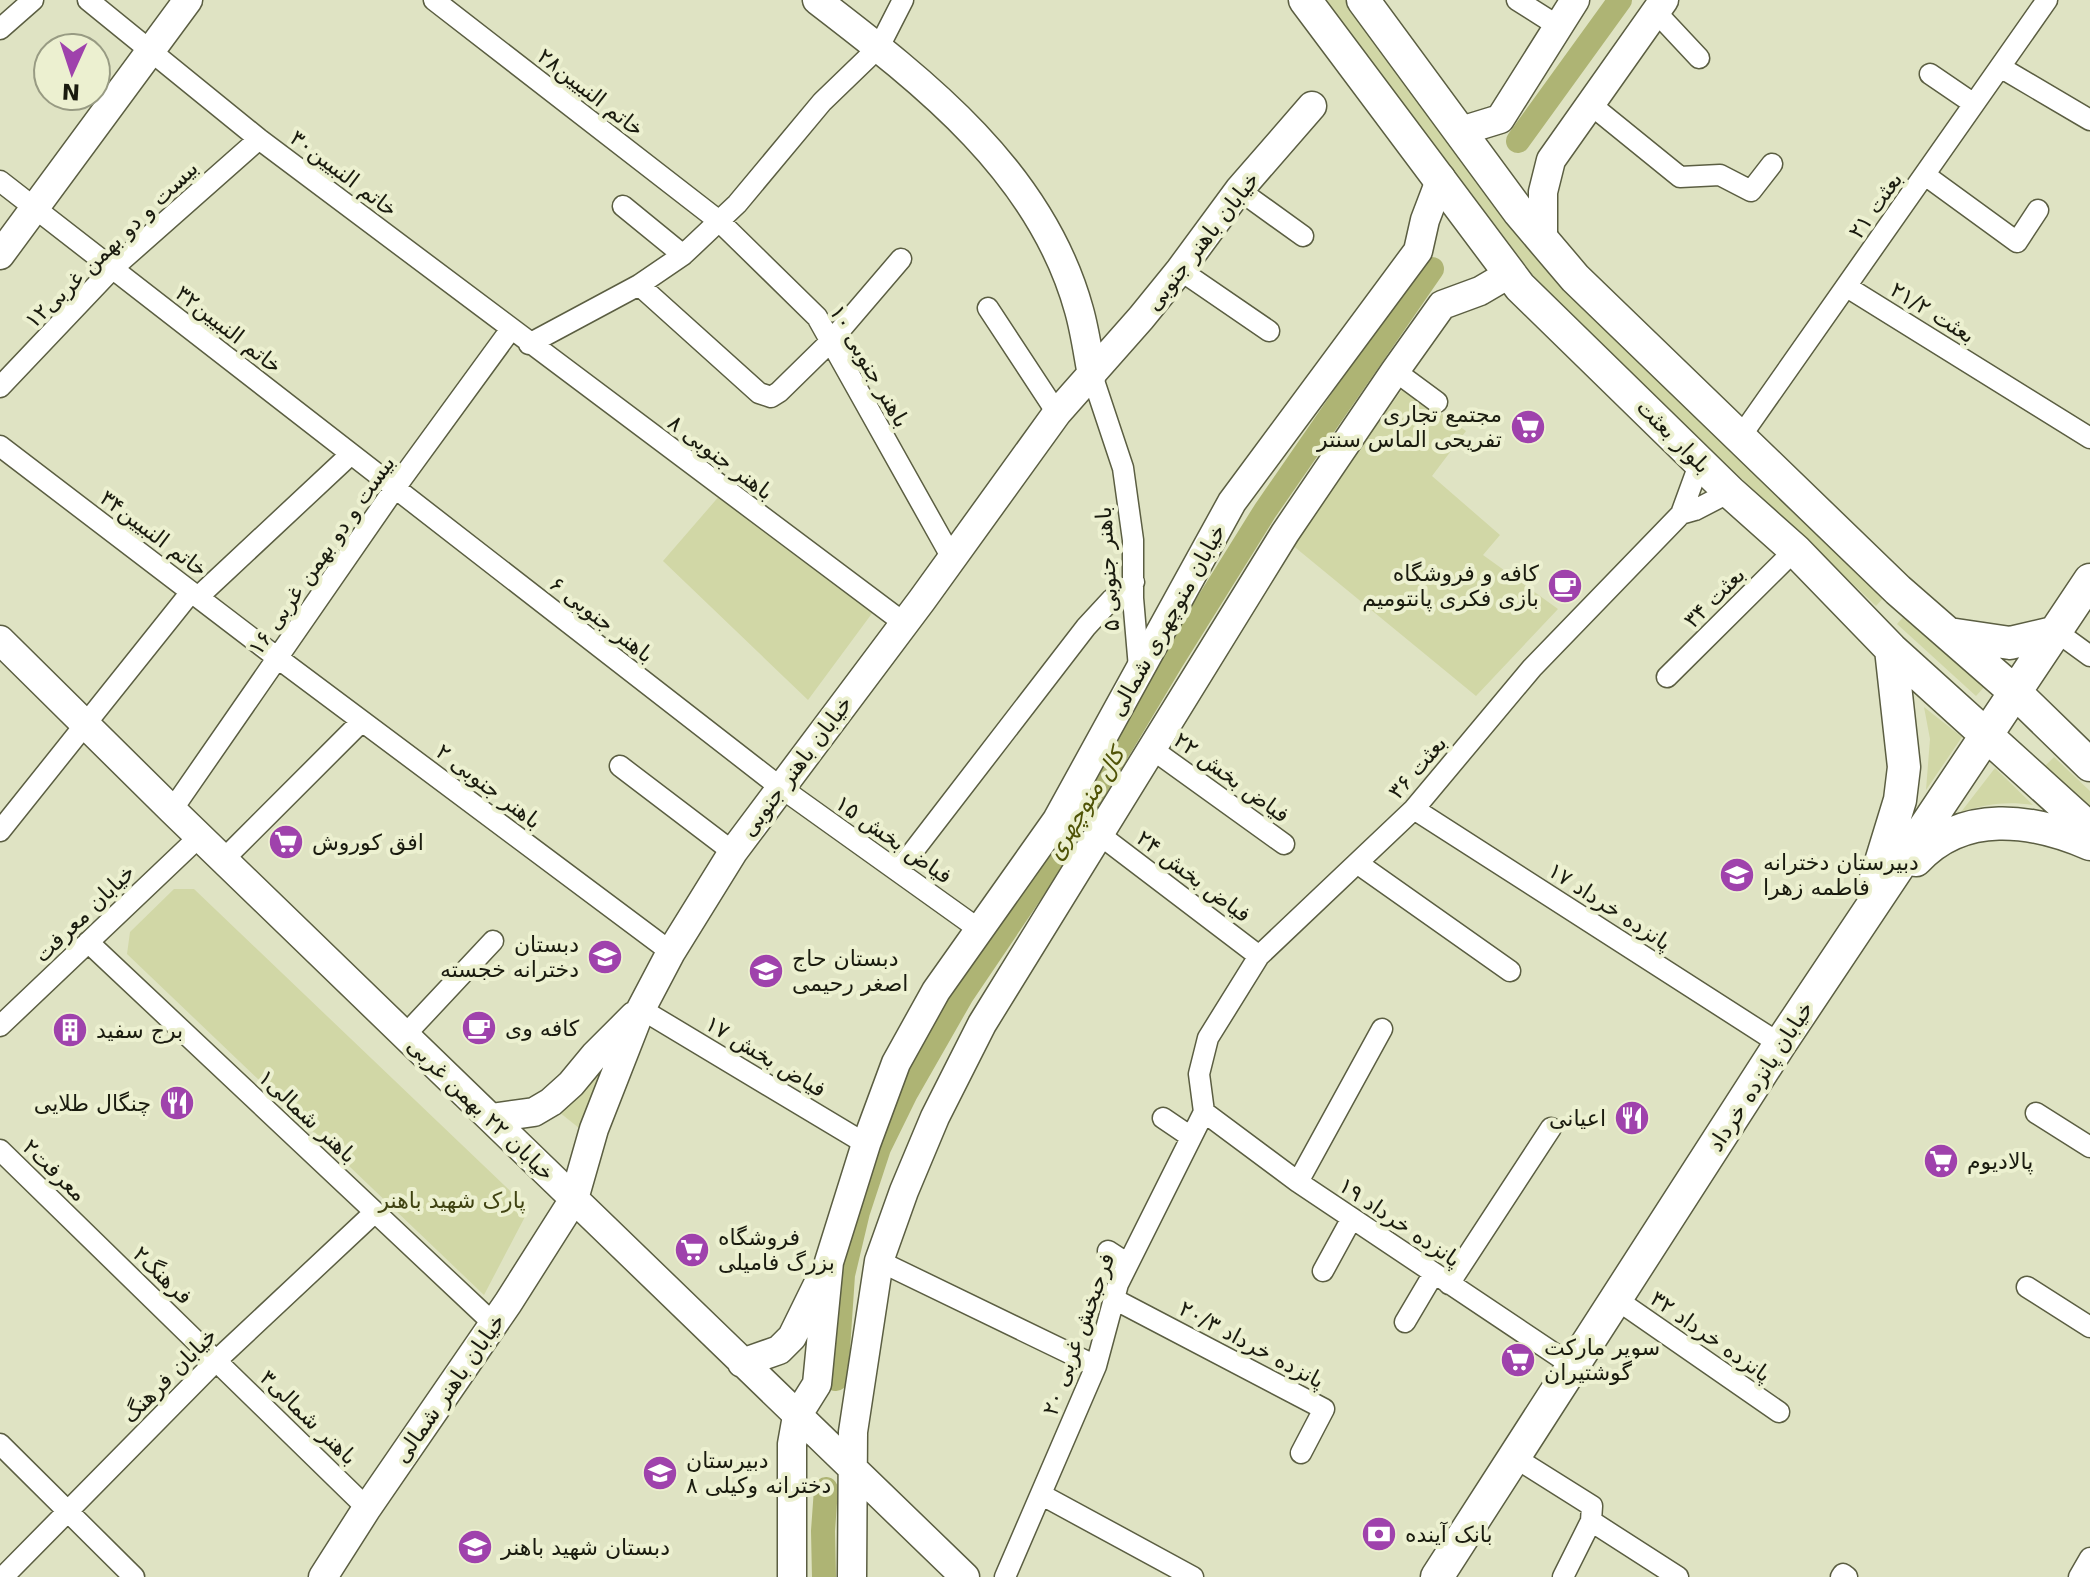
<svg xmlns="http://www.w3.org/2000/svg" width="2090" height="1577" viewBox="0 0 2090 1577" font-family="'DejaVu Sans',Vazirmatn,sans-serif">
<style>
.green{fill:#d1d7a6}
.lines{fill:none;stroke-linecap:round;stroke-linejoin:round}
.canal{stroke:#aeb474;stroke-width:24}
.street-casing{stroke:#5b5e42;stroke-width:23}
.secondary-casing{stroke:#5b5e42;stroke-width:31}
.primary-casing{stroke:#5b5e42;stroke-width:35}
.street{stroke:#fff;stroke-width:20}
.secondary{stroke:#fff;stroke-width:28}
.primary{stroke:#fff;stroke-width:32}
.labels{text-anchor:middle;stroke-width:8;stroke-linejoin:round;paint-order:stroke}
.street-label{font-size:22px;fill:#1a1b0f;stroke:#ecf0d0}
.poi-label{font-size:22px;fill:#1a1b0f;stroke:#ecf0d0;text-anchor:start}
.park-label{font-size:22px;fill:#404312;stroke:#ecf0d0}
.water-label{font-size:24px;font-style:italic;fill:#4f5306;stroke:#ecf0d0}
</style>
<rect width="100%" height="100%" fill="#dfe3c3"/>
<!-- green -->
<path class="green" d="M1325,0H1346L1561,287L1885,596L1876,606L1549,296Z
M1404,387L1466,431L1432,476L1500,535L1483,555L1558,609L1476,696L1291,544Z
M721,494L873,612L808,700L663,561Z
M1906,614L1986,685L1976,696L1897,624Z
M1924,707L1962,737L1926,790L1930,739Z
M2054,757L2090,791V807L2045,766Z
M1995,768L2033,805C2006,801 1987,804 1961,812Z
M174,889H194L529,1209L484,1295L127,954L130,932Z
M603,1059L584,1132L559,1112Z"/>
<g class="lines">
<!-- canal -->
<path class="canal" d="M1518,141L1620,0
M836,1379L843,1275L858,1212L879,1148L906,1093L962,995L1053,860L1171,662L1265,511L1432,269
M824,1577L823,1531L826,1489"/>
<!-- street casing -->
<g class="street-casing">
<path id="street" d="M88,0L259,139L904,623
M434,0L719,221L817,317L952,558
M1517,0L1558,26
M1655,11L1699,58
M0,29L33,0
M2000,67L2090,120
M1930,74L1974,104
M1590,104L1680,177L1720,175L1751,191L1772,164
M1925,175L2017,242L2038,210
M0,181L780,787L980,930
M1239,190L1303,236
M623,206L683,255
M1180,270L1269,331
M639,285L759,393L771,397L779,392L830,342L901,259
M1847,287L2090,438
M988,308L1057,413
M529,344L639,285L683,255L737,204L822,102L879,47L903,0
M1395,371L1437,402
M1092,375L1123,468L1133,540V598L1139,668
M0,387L112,269L259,139
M1741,436L2047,0
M0,446L279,659L671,952
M1681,514L1700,462
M198,597L351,454
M2057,632L2090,656
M1667,677L1795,550
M1152,749L1284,844
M620,766L733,852
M1414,809L1780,1044
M172,810L395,488L511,329
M0,831L191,592
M1100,835L1259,956
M224,859L362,721
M1357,863L1510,971
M898,871L1086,627L1111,600L1134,582
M88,942L494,1324
M641,1009L866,1144
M0,1026L200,836
M405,1035L493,941
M1204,1112L1199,1074L1208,1038L1259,956L1414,809L1532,668L1681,514L1695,510L1730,492
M1204,1112L1298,1182L1573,1366
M2036,1113L2090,1147
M1163,1118L1191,1137
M0,1150L367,1508
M1298,1182L1382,1029
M1108,1251L1128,1264
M879,1261L1096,1366
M1323,1271L1352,1218
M1449,1284L1551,1128
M2027,1287L2090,1327
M1114,1299L1324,1409L1301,1453
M1616,1299L1779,1412
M1405,1322L1434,1273
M0,1444L134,1577
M1514,1457L1592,1506L1591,1521L1563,1577
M1042,1495L1193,1577
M1591,1521L1678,1577
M3,1577L217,1360L375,1212
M1005,1577L1096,1366L1118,1284L1204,1112
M1841,1577L1843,1574L1847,1577
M2079,1577L2090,1558"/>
</g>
<!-- secondary casing -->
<g class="secondary-casing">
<path id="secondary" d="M817,0C925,83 1041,172 1079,310C1085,331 1088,354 1092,375
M1461,131L1500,119L1575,0
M1543,238V192L1551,160L1664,0
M0,255L188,0
M0,640L172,810L965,1577
M491,1118L534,1112L551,1102L571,1084L595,1055L634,1016
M742,1363L779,1350L792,1337L820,1280
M323,1577L367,1508L508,1303L574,1199L594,1129L641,1009L671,952L733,852L922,600L1057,413L1141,318L1180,270L1239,190L1312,106
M792,1577V1444L797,1416L817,1384L829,1262L866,1144L896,1063L936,991L1057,820L1232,502L1418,251L1425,220L1441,178
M852,1577L853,1432L879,1261L904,1191L935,1117L982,1024L1285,533L1395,371L1442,305L1480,291L1509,274"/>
</g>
<!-- primary casing -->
<g class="primary-casing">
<path id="primary" d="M1305,0L1520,287L1730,492L1795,550L1891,649L2090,829
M1363,0L1519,212L1575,278L1898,590L2016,693L2090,765
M1949,634L2010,643L2057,632
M1916,860C1963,809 2032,819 2090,844
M1873,888L1900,800L1904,767L1891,649
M1437,1577L1780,1044L2090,580"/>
</g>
<!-- street -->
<use href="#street" class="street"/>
<!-- secondary -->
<use href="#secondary" class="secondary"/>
<!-- primary -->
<use href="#primary" class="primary"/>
</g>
<!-- icons -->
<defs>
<g id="supermarket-disc" transform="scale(1.8)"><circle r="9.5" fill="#9f42ac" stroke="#ecf0d0"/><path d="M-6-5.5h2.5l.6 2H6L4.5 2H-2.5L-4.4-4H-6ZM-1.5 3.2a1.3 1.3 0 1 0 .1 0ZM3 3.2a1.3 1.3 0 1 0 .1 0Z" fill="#fff"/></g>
<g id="cafe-disc" transform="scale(1.8)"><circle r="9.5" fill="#9f42ac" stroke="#ecf0d0"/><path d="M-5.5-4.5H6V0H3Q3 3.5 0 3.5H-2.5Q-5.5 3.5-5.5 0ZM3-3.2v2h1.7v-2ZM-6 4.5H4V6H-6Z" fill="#fff"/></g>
<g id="school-disc" transform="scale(1.8)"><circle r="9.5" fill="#9f42ac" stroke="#ecf0d0"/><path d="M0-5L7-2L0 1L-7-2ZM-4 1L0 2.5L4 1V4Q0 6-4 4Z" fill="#fff"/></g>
<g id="building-disc" transform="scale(1.8)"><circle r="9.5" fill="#9f42ac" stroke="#ecf0d0"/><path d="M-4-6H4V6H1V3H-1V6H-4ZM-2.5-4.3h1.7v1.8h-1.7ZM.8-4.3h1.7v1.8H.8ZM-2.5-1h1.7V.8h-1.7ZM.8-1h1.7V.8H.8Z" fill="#fff"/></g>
<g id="restaurant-disc" transform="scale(1.8)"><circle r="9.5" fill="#9f42ac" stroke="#ecf0d0"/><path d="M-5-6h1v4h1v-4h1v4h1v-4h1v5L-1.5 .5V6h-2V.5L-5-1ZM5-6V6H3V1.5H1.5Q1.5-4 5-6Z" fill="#fff"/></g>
<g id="bank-disc" transform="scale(1.8)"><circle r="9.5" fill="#9f42ac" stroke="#ecf0d0"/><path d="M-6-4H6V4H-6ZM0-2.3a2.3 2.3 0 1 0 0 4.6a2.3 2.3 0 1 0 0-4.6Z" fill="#fff"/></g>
</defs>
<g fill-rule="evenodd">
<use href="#supermarket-disc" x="1528" y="427"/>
<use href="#cafe-disc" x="1565" y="586"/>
<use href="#supermarket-disc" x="286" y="842"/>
<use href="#school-disc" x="1737" y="875"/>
<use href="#school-disc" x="605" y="957"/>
<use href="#school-disc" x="766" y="971"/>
<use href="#cafe-disc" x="479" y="1028"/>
<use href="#building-disc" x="70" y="1030"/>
<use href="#restaurant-disc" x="177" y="1103"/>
<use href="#restaurant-disc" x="1632" y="1118"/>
<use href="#supermarket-disc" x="1941" y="1161"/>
<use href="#supermarket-disc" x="692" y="1250"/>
<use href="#supermarket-disc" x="1518" y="1360"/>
<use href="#school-disc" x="660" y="1473"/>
<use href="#bank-disc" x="1379" y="1534"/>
<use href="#school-disc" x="475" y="1547"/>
</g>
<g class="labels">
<!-- street labels -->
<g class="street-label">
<text transform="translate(591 92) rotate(38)" y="8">خاتم النبیین۲۸</text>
<text transform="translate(344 173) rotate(37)" y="8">خاتم النبیین۳۰</text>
<text transform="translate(1875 205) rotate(-55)" y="8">بعثت ۲۱</text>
<text transform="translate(1202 241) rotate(-52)" y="8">خیابان باهنر جنوبی</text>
<text transform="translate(111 244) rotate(-44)" y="8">بیست و دو بهمن غربی۱۲</text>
<text transform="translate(1933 312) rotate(32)" y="8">بعثت ۲۱/۲</text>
<text transform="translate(229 329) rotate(38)" y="8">خاتم النبیین۳۲</text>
<text transform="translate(870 366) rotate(60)" y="8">باهنر جنوبی ۱۰</text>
<text transform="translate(1674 436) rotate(45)" y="8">بلوار بعثت</text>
<text transform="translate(721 457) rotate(37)" y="8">باهنر جنوبی ۸</text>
<text transform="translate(154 533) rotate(37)" y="8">خاتم النبیین۳۴</text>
<text transform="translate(321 555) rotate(-55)" y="8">بیست و دو بهمن غربی ۱۶</text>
<text transform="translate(1107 569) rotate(-94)" y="8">باهنر جنوبی ۵</text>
<text transform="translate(1714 597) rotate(-45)" y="8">بعثت ۳۴</text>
<text transform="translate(602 619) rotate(38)" y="8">باهنر جنوبی ۶</text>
<text transform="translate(1167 620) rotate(-61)" y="8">خیابان منوچهری شمالی</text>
<text transform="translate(796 766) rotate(-53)" y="8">خیابان باهنر جنوبی</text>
<text transform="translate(1417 767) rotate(-49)" y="8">بعثت ۳۶</text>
<text transform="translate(1232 777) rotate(36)" y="8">فیاض بخش ۲۲</text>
<text transform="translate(489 786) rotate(37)" y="8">باهنر جنوبی ۲</text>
<text transform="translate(894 839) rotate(35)" y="8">فیاض بخش ۱۵</text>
<text transform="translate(1194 876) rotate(37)" y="8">فیاض بخش ۲۴</text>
<text transform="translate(1610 906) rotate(33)" y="8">پانزده خرداد ۱۷</text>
<text transform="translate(84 913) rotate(-44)" y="8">خیابان معرفت</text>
<text transform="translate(766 1056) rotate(31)" y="8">فیاض بخش ۱۷</text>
<text transform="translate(1760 1076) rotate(-57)" y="8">خیابان پانزده خرداد</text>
<text transform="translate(481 1109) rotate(44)" y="8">خیابان ۲۲ بهمن غربی</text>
<text transform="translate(308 1116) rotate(43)" y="8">باهنر شمالی۱</text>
<text transform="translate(55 1170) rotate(44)" y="8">معرفت۲</text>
<text transform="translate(1400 1222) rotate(34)" y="8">پانزده خرداد ۱۹</text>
<text transform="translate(163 1275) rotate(44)" y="8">فرهنگ۲</text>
<text transform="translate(1078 1334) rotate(-70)" y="8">فرحبخش غربی ۲۰</text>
<text transform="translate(1711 1336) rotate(35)" y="8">پانزده خرداد ۳۲</text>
<text transform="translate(1252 1344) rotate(28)" y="8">پانزده خرداد ۲۰/۳</text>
<text transform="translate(169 1375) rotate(-45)" y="8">خیابان فرهنگ</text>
<text transform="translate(449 1388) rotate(-55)" y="8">خیابان باهنر شمالی</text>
<text transform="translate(309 1417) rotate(44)" y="8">باهنر شمالی۳</text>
</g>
<!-- poi labels -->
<g class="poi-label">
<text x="1502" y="422" text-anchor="end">مجتمع تجاری<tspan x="1502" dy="25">تفریحی الماس سنتر</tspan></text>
<text x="1539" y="581" text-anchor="end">کافه و فروشگاه<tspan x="1539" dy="25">بازی فکری پانتومیم</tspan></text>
<text x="312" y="850">افق کوروش</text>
<text x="1763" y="870">دبیرستان دخترانه<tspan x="1763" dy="25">فاطمه زهرا</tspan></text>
<text x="579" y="952" text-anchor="end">دبستان<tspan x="579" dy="25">دخترانه خجسته</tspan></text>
<text x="792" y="966">دبستان حاج<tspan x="792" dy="25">اصغر رحیمی</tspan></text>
<text x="505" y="1036">کافه وی</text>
<text x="96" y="1038">برج سفید</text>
<text x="151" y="1111" text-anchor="end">چنگال طلایی</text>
<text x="1606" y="1126" text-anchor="end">اعیانی</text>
<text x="1967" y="1169">پالادیوم</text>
<text x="718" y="1245">فروشگاه<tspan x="718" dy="25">بزرگ فامیلی</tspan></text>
<text x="1544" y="1355">سوپر مارکت<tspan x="1544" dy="25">گوشتیران</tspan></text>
<text x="686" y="1468">دبیرستان<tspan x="686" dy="25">دخترانه وکیلی ۸</tspan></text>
<text x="1405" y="1542">بانک آینده</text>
<text x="501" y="1555">دبستان شهید باهنر</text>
</g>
<!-- park labels -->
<g class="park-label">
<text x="452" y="1208">پارک شهید باهنر</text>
</g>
<!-- water labels -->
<g class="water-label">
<text transform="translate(1085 803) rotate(-58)" y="8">کال منوچهری</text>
</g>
</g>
<!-- north arrow -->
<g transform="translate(72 72) rotate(183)"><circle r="38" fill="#ecf0d0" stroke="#989b83" stroke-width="2"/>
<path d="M0-6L14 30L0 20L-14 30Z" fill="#9f42ac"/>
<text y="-12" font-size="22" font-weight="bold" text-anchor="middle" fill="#1a1b0f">N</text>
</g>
</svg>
